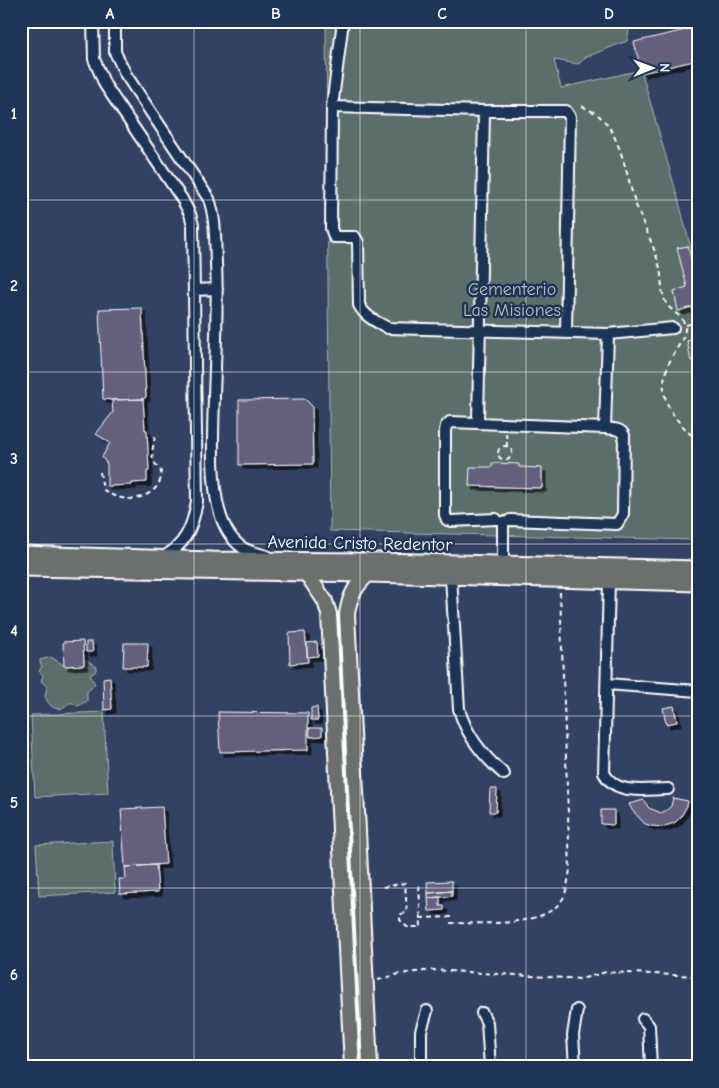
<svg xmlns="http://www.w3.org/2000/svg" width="719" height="1088" viewBox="0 0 719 1088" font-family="'Comic Neue',sans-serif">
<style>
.green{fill:#5a6e6a;stroke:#acb6b4}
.building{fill:#635f7d;stroke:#fff;filter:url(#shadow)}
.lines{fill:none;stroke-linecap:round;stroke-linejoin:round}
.minor-casing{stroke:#fff;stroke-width:14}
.major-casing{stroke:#fff;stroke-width:18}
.highway-casing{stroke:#fff;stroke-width:19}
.path{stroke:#fff;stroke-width:2;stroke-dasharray:5 4;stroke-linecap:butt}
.minor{stroke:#1d3557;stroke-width:10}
.major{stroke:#6c706d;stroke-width:14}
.highway{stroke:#6c706d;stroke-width:15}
.grid{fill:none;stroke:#fff;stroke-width:1;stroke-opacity:0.55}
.labels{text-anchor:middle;stroke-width:5;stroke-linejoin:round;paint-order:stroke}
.park-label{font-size:18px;fill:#b5bebc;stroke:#1d3557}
.street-label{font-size:18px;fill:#fff;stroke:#1d3557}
.neatline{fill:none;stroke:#fff;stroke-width:2}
.grid-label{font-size:16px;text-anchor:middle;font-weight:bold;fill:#fff}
</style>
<defs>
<filter id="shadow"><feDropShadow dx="4" dy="4" stdDeviation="0" flood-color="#0009"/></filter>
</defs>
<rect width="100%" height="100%" fill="#324262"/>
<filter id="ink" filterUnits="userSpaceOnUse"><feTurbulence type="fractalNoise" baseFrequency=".02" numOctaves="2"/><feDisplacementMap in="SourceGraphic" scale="10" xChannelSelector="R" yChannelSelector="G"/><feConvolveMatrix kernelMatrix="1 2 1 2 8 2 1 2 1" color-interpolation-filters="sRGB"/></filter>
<g filter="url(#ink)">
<!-- green -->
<path class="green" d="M326,21H655L630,24L627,41L586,57L579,64L554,60L561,88L641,70L679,202L698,276V540L330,531Z
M51,657L65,666L84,665L85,659L97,667L95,672L90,675L95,684L87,692V701L78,706C76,705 73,702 70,703C68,703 66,706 64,707C55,712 48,705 45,696L47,687L41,681L43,675L39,671L42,666L40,663V660Z
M104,712L108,793L35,797L31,715Z
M113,841L115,892L39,896L36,845Z"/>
<!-- building -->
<path class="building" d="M698,27V60L642,73L634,42Z
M688,246L698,287V329L692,307L678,311L674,291L687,287L677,248Z
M142,308L146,397L143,399L112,400L103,399L99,309Z
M698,338V359L691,361L687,341Z
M143,399L145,430H147L149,471H147V482L132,483V485L107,486V464L102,457L110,443L96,434L113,412L112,400Z
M305,399L312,406L313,464L239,465V400Z
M492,463L519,464V467L542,468V488L469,486L470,467H492Z
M305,632L308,662L290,664L289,633Z
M83,641L84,665L64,666L63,642Z
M86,642H92L93,652H86Z
M317,642L318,656L307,657V643Z
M124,643H148L147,667H123Z
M110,677L112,709L104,710L103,678Z
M674,706L677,722L666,724L663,708Z
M317,707L318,720H311V708Z
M218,712L308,713V750L220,752Z
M309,728H322V736L310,737Z
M490,789H497L496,812H489Z
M673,798L688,801L687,806L680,818L674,823L662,827L652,826L645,824L632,810L629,804L644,800L649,808L661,813L667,810L671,806Z
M162,807L166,864L125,867L121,809Z
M601,810H614V825L601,824Z
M156,865L158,892L120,894L119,879H126L125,867Z
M452,881V891L428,893L427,882Z
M452,891V896L428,898V893Z
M440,897V906H444V910L429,911L428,898Z"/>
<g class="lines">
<!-- minor casing -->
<g class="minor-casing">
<path id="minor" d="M93,21L94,59L105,85L182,199L190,214L193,225L197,501C193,526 185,547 161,558
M115,21V52L126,75L209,199C216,219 215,241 216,263C219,329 212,395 213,461C214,489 217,531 243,548C250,552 261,554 269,557
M343,21L332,107L331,228L334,237H355L358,242L359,305C365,317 377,322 388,328L608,334L673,328
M332,107L484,111H566L570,117L566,332
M194,290L217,289
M478,422L484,111
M605,428L608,334
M496,519L451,521L447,520L445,515V431L446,426L450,422L605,428C613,429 620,428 624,435L623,514L617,524L510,520
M503,565V522
M451,576L459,709C466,735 483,756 504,774
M609,581L604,773C616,796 645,789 668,789
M607,684L698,691
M482,1013L487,1023L490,1067
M643,1019L649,1026L651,1067
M421,1067V1031L427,1011
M575,1067L573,1035L577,1010"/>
</g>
<!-- major casing -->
<g class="major-casing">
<path id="major" d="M306,573L325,601L329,614L352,1067
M368,574C355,587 350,595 347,614L370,1067"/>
</g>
<!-- highway casing -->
<g class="highway-casing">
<path id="highway" d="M21,554L212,560L381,561L698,569
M21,568L368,574L698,583"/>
</g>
<!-- path -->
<path class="path" d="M582,106C587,109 594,112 598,115C621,133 627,179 636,205C643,225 654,245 659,265C663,277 660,292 666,303C671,312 683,315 685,326C686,336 679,345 674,353C652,392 668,414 698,441
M686,325L693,323
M506,433L507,446
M498 453a7 7 0 1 1 14 0a7 7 0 1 1-14 0Z
M100,472L103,489C110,496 122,499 132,499C145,498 163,488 161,472C160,467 154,465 153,459C151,452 154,443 155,436
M383,887L405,883L407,913L400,914V920L407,927H421L419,883
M420,918L451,917V923C480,923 544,928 562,900C567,893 568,879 570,870L560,592
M378,980L399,974L433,970L581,979L606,972L698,976"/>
<!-- minor -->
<use href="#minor" class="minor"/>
<!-- major -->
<use href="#major" class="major"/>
<!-- highway -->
<use href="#highway" class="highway"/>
</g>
</g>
<!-- grid -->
<path class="grid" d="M194,21V1067M360,21V1067M526,21V1067M21,200H698M21,372H698M21,544H698M21,716H698M21,888H698"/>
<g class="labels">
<!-- park labels -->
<g class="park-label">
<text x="512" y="295">Cementerio<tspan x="512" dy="21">Las Misiones</tspan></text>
</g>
<!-- street labels -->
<g class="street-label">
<text transform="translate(360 543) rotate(1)" y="6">Avenida Cristo Redentor</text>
</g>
</g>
<!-- margin -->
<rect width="719" height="1088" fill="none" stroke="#1d3557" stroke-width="55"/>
<!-- north arrow -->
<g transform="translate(652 68) rotate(89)" stroke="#1d3557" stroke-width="4" paint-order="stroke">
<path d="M0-4L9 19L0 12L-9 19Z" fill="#ffffff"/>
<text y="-8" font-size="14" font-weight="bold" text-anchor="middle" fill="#ffffff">N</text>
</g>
<rect x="28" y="28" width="664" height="1032" class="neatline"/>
<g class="grid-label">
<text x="110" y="19">A</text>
<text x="276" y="19">B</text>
<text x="442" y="19">C</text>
<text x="609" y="19">D</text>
<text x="14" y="119">1</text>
<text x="14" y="291">2</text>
<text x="14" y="464">3</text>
<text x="14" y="636">4</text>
<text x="14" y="808">5</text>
<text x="14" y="980">6</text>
</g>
</svg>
